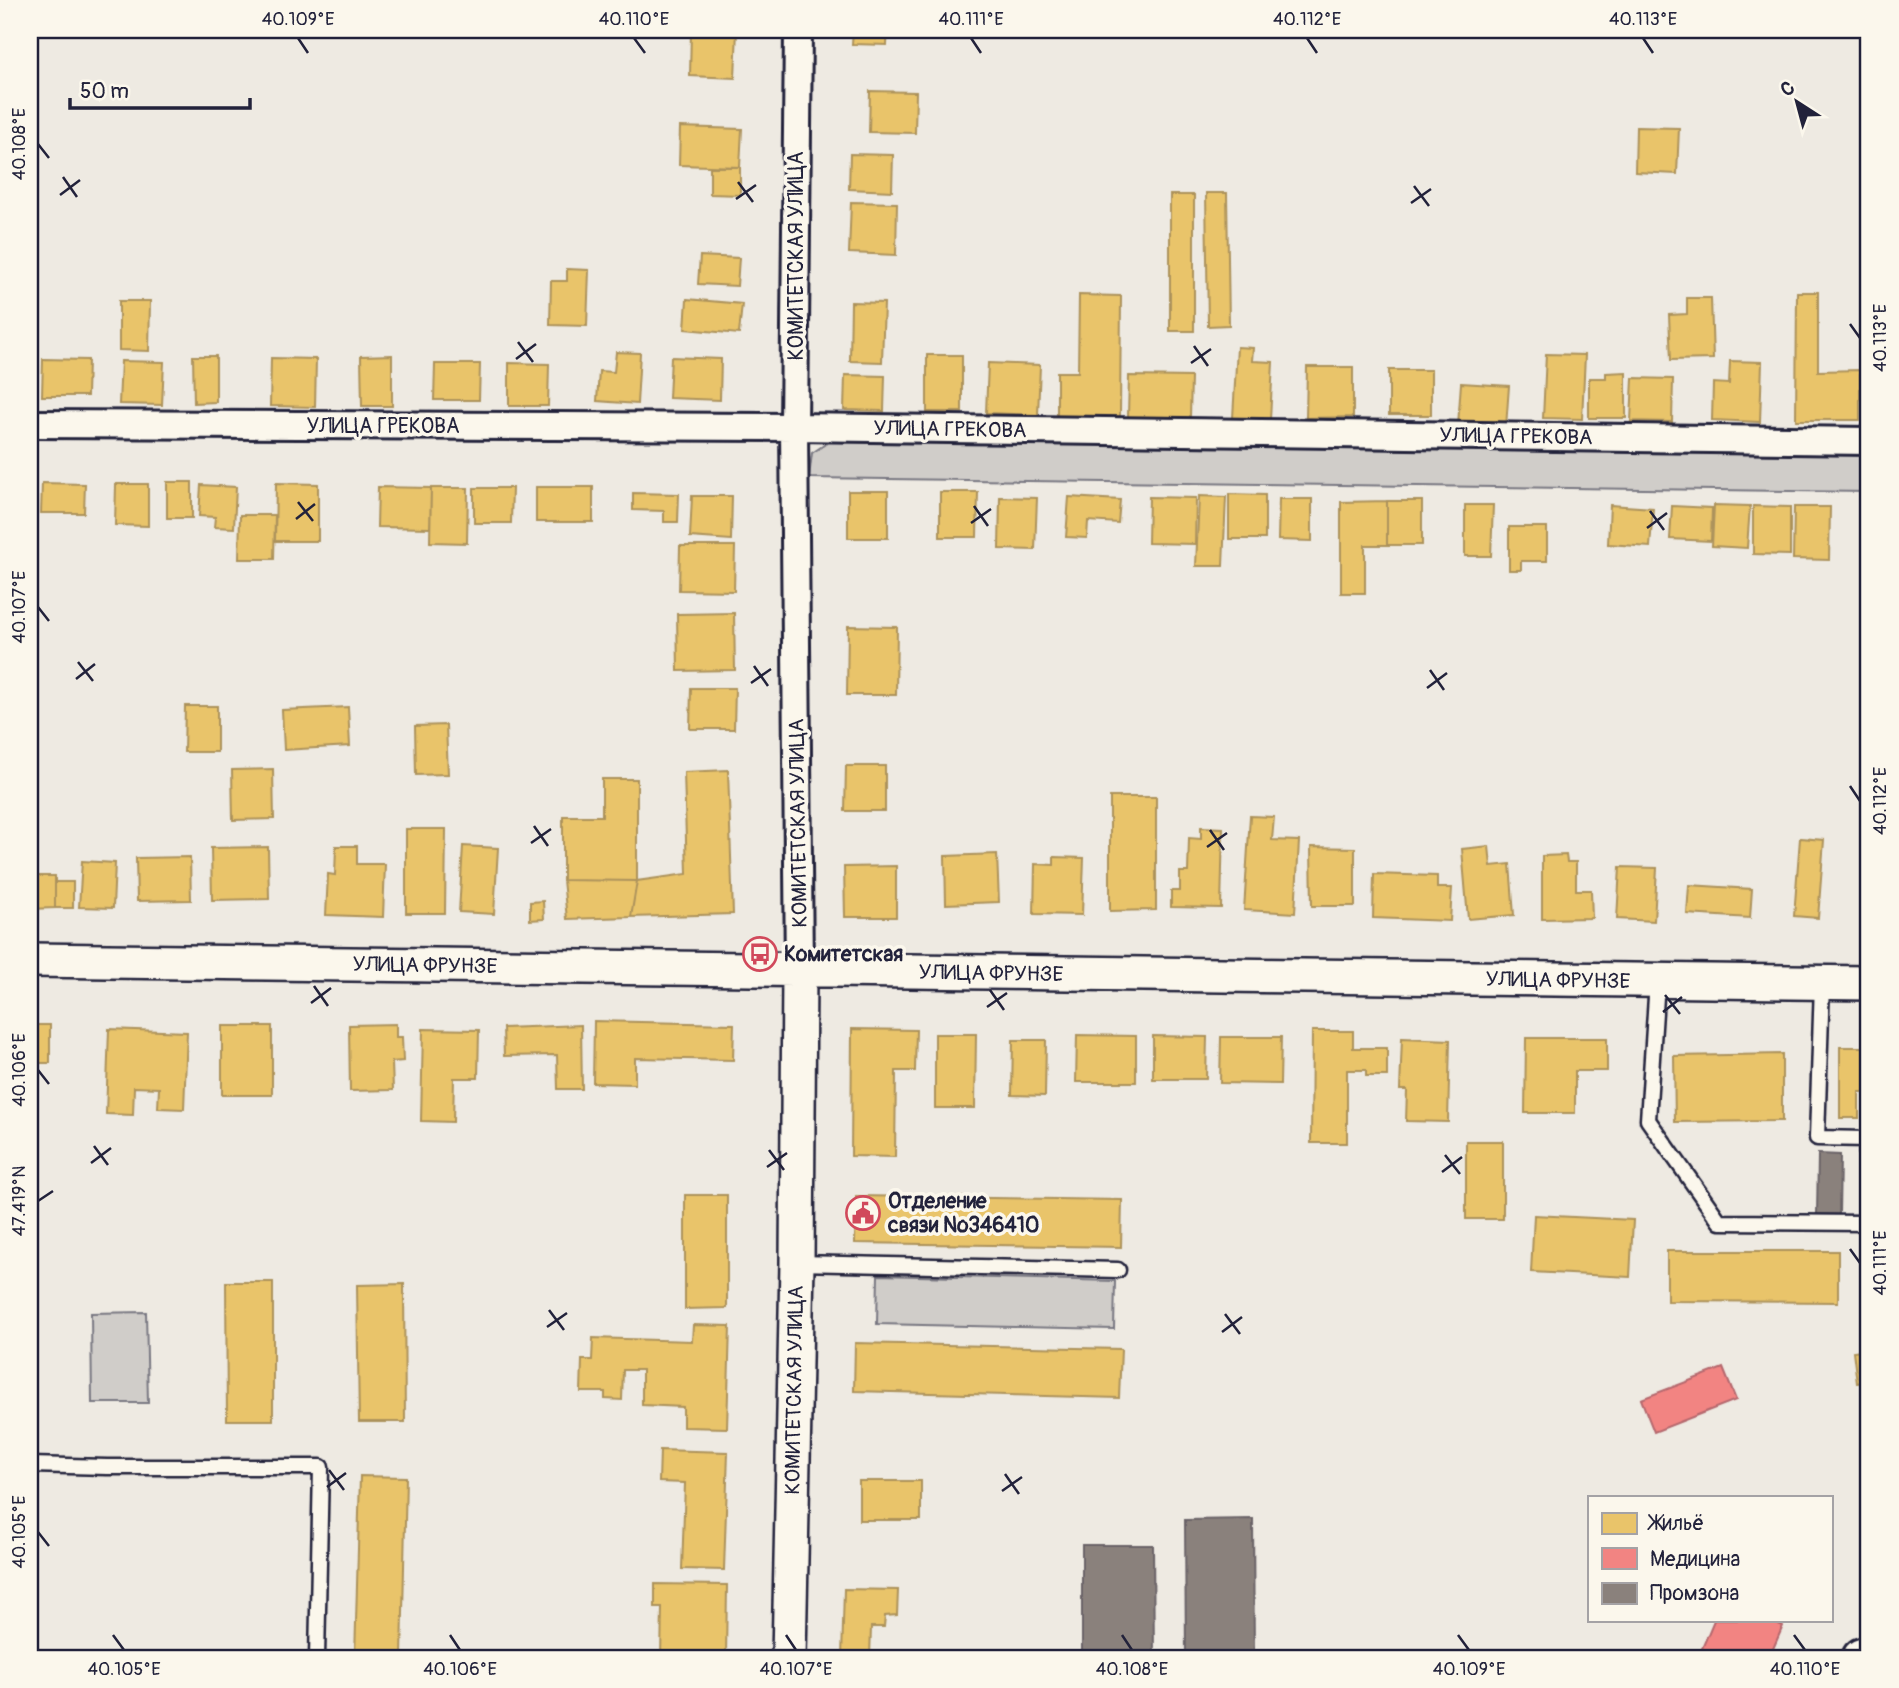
<svg xmlns="http://www.w3.org/2000/svg" width="1899" height="1688" viewBox="0 0 1899 1688" font-family="Pangolin,sans-serif">
<style>
.green{fill:#d0cdc9;stroke:#797882;stroke-width:2}
.homes{fill:#e9c46a;stroke:#ad935c;stroke-width:2}
.health{fill:#f28482;stroke:#b4676d;stroke-width:2}
.industry{fill:#8a817c;stroke:#6b6468;stroke-width:2}
.lines{fill:none;stroke-linecap:round;stroke-linejoin:round}
.service-casing{stroke:#22223b;stroke-width:19}
.minor-casing{stroke:#22223b;stroke-width:32}
.tertiary-casing{stroke:#22223b;stroke-width:38}
.secondary-casing{stroke:#22223b;stroke-width:44}
.service{stroke:#fbf7ec;stroke-width:14}
.minor{stroke:#fbf7ec;stroke-width:26}
.tertiary{stroke:#fbf7ec;stroke-width:33}
.secondary{stroke:#fbf7ec;stroke-width:38}
.ticks{fill:none;stroke:#22223b;stroke-width:2.5}
.labels{text-anchor:middle;stroke-width:7;stroke-linejoin:round;paint-order:stroke}
.street-label{font-size:21px;fill:#22223b;stroke:#fbf7ec}
.poi-label{font-size:21px;font-weight:bold;fill:#22223b;stroke:#fbf7ec;text-anchor:start}
.neatline{fill:none;stroke:#22223b;stroke-width:2.5}
.ticks-label{font-size:18px;text-anchor:middle;fill:#22223b}
</style>
<rect width="100%" height="100%" fill="#eeeae2"/>
<filter id="ink" filterUnits="userSpaceOnUse"><feTurbulence type="fractalNoise" baseFrequency=".0143" numOctaves="2"/><feDisplacementMap in="SourceGraphic" scale="14" xChannelSelector="R" yChannelSelector="G"/><feConvolveMatrix kernelMatrix="1 2 1 2 8 2 1 2 1" color-interpolation-filters="sRGB"/></filter>
<g filter="url(#ink)">
<!-- green -->
<path class="green" d="M830,441L1869,453V492L809,478L812,453Z
M878,1275L1115,1281L1114,1329L877,1324Z
M146,1312L148,1403H92L91,1313Z"/>
<!-- homes -->
<path class="homes" d="M691,30H737L735,78L690,76Z
M853,30H888L887,45L852,44Z
M870,91L916,92L915,133L869,132Z
M680,127L742,129L740,167L679,165Z
M1636,127L1679,128L1677,174L1635,172Z
M850,154L893,155L892,191L849,189Z
M710,167H740V195L710,194Z
M1206,193H1227L1229,325L1208,326Z
M1170,195H1194V331H1170Z
M851,202L897,203L896,255L849,253Z
M700,256L739,258L737,286L698,284Z
M567,269L589,270L587,326L550,325L551,281H567Z
M1797,292H1818V371L1860,370V420H1796Z
M1079,295L1121,296L1120,417H1057V372H1078Z
M1687,298H1711L1713,359L1671,360L1669,315L1687,314Z
M687,299L742,304L739,334L685,329Z
M119,301H150L149,351L119,350Z
M851,302L884,303L882,362L850,361Z
M1237,347L1253,348L1252,361L1273,362L1270,420L1233,418Z
M616,352L640,353L637,404L597,401L599,371L614,372Z
M1546,354L1585,355L1582,419L1543,418Z
M392,355V406H362L361,356Z
M927,355H962V412H927Z
M193,356H216V402L194,403Z
M671,357L721,359L720,400L669,398Z
M271,358L316,359L315,407L270,406Z
M43,359L88,360L87,396H42Z
M121,361L164,362L162,405L119,404Z
M1730,361L1762,362L1760,422L1712,420L1713,383L1729,384Z
M509,363L549,364L548,406H509Z
M988,363L1040,365L1038,415L986,413Z
M435,364H480L479,400H434Z
M1307,367H1353V417L1306,418Z
M1389,370H1431V415H1389Z
M1626,372V418H1589V378H1606V373Z
M845,375L885,376L884,411L844,410Z
M1129,376L1191,377L1190,418L1128,417Z
M1633,378L1673,379L1672,422L1631,421Z
M1461,383L1509,386L1506,427L1458,425Z
M167,482H192V518H167Z
M42,483L85,484L84,513H41Z
M276,483L318,484V541H275Z
M116,484H148V526L115,525Z
M201,485L236,487L234,528L214,527L215,517L199,516Z
M378,487L431,488L430,528L377,527Z
M536,487H593V522H536Z
M431,488H468L467,543L430,542Z
M474,488H512L511,523H474Z
M848,491H888V538H848Z
M940,492H978L977,537H940Z
M633,493L679,494L678,522H664V511L633,510Z
M1229,494L1265,495V539H1229Z
M692,496H732L731,540L690,537Z
M1199,496L1226,497L1223,566H1196Z
M1000,497L1037,498L1035,550L999,549Z
M1069,497L1120,500L1118,523L1088,521L1087,538L1066,537Z
M1149,497L1196,498L1195,544L1148,543Z
M1279,499H1312V541L1278,540Z
M1387,501H1422V545H1387Z
M1387,501V545H1365V593H1341V502Z
M1465,505H1493L1491,556H1465Z
M1610,505L1653,508L1650,547L1608,544Z
M1714,505L1750,506L1747,548L1712,546Z
M1672,506L1712,508L1711,541L1670,539Z
M1753,506L1790,507V555L1753,554Z
M1794,507H1830L1829,560L1793,559Z
M240,515H275L274,559H239Z
M1509,527H1547V561H1521V570H1509Z
M680,546H735L734,591L679,590Z
M734,613L735,670L678,671L677,614Z
M848,626L897,627L896,695H847Z
M691,688H735L734,729H690Z
M185,706H217V752H184Z
M348,707L350,746L284,750L282,710Z
M446,725L448,774L416,775L415,726Z
M846,766H885V811H845Z
M273,769L274,819L233,820L232,770Z
M728,770L733,914L631,917L637,881L687,874L684,772Z
M602,779H637V881L563,880V816H602Z
M1110,797H1156V910L1110,911Z
M1250,816L1274,817L1272,840L1299,841L1295,913L1244,910Z
M1201,827L1223,828L1221,908L1171,907V891H1180V872H1188L1189,838L1201,839Z
M406,829H446L445,913H406Z
M1800,838L1824,840L1818,918L1794,916Z
M336,846H357V864H385L383,917L326,915L328,874L335,875Z
M463,846L498,848L494,914L459,912Z
M1489,846L1491,866L1510,864L1514,915L1468,919L1462,849Z
M268,847L269,899L212,900L211,848Z
M1311,847L1355,848V906H1312Z
M997,854L999,902L946,904L945,856Z
M1566,855L1567,862H1576V890H1591L1592,918L1542,919V856Z
M190,857L191,900L137,901L136,858Z
M1054,857L1084,858L1082,915L1034,914L1035,864L1054,865Z
M82,861L115,863L113,908L79,907Z
M896,866V917H845L844,867Z
M1620,867L1657,868L1654,921L1617,919Z
M1863,867H1869V921H1863Z
M1374,874L1437,876V888H1452L1450,921L1373,918Z
M30,876H55V908L30,909Z
M563,880L637,881L631,917L567,919Z
M55,882H73V908H55Z
M1689,885L1752,889L1750,918L1687,914Z
M543,901L544,919L530,920V902Z
M594,1021L734,1024L733,1060L635,1058V1084L593,1083Z
M396,1024V1037H402L403,1061L392,1062L393,1090L350,1091L349,1025Z
M30,1025H50V1063H30Z
M581,1025L582,1089H558L557,1055L504,1056L503,1028Z
M222,1026H272V1095H222Z
M109,1029L187,1032L184,1109L158,1108L159,1088L134,1087L133,1115L106,1114Z
M423,1029L479,1030L478,1078H454L453,1122L421,1121Z
M852,1029L916,1030L915,1071H896L895,1157L851,1156Z
M1312,1031H1353V1048H1387V1076H1366V1070H1347V1143H1311Z
M935,1034H976L975,1108H935Z
M1077,1035L1136,1036V1082H1076Z
M1153,1036L1207,1037L1206,1079H1153Z
M1221,1037H1281L1280,1084L1220,1083Z
M1402,1038L1450,1040L1448,1122L1406,1121L1407,1090H1400Z
M1526,1038H1607V1071H1575V1113H1525Z
M1013,1040H1046L1045,1096L1012,1095Z
M1840,1047H1869V1092H1859V1118H1840Z
M1782,1054V1121L1675,1122L1674,1056Z
M1466,1141H1503V1219H1466Z
M685,1195H727V1308L685,1309Z
M856,1196L1122,1200L1121,1247L855,1243Z
M1534,1215L1633,1220L1630,1277L1531,1272Z
M1667,1251H1838V1302L1667,1301Z
M226,1282H273V1420H227Z
M404,1284L405,1422H359L357,1285Z
M30,1286H33V1415H30Z
M693,1325L730,1326L727,1428L683,1427V1407L642,1405V1370H623L622,1400L605,1399V1392H581L582,1360H592L593,1338L692,1341Z
M855,1343L1121,1349L1119,1398L854,1391Z
M1869,1349V1381L1857,1383L1853,1351Z
M660,1450L728,1452L724,1570L682,1569L685,1483L659,1482Z
M360,1476L406,1477L402,1658H355Z
M859,1481H921V1520H859Z
M655,1584L727,1585L726,1658H661L662,1607H655Z
M844,1589L898,1590L897,1615L885,1616L884,1627H871L870,1658H842Z"/>
<!-- health -->
<path class="health" d="M1723,1368L1736,1400L1654,1432L1641,1399Z
M1714,1620H1769L1783,1626L1769,1658H1698Z"/>
<!-- industry -->
<path class="industry" d="M1818,1154L1840,1155L1839,1216H1817Z
M1253,1519L1254,1658H1186L1185,1520Z
M1082,1545H1153L1154,1658H1082Z"/>
<g class="lines">
<!-- service casing -->
<g class="service-casing">
<path id="service" d="M1657,981L1648,1120L1720,1222L1867,1223V1139L1817,1138L1822,983
M797,1263L1118,1270
M30,1465L107,1467H321L317,1658"/>
</g>
<!-- minor casing -->
<g class="minor-casing">
<path id="minor" d="M798,30L794,427L799,971
M30,424L794,427L1869,441"/>
</g>
<!-- tertiary casing -->
<g class="tertiary-casing">
<path id="tertiary" d="M30,960L1869,983
M789,1658L797,1263L799,971"/>
</g>
<!-- secondary casing -->
<g class="secondary-casing">
<path id="secondary" d="M1862,1658L1869,1656"/>
</g>
<!-- service -->
<use href="#service" class="service"/>
<!-- minor -->
<use href="#minor" class="minor"/>
<!-- tertiary -->
<use href="#tertiary" class="tertiary"/>
<!-- secondary -->
<use href="#secondary" class="secondary"/>
</g>
</g>
<!-- ticks -->
<path class="ticks" d="M298,38L308,53M634,38L645,53M971,38L981,53M1307,38L1317,53M1643,38L1653,53M38,144L49,158M63,177L77,197M738,182L753,202M1414,186L1429,206M60,195L80,180M736,199L756,185M1411,203L1431,189M1850,324L1860,338M518,342L533,362M1194,346L1208,366M516,359L536,344M1191,363L1211,349M298,502L313,521M974,506L988,526M1650,511L1664,530M296,519L315,504M971,523L991,509M1647,528L1667,513M38,607L49,621M78,662L93,681M754,666L768,686M1430,670L1444,690M76,679L95,664M751,683L771,669M1427,688L1447,673M1850,786L1860,801M534,826L548,846M1210,830L1224,850M531,843L551,829M1207,847L1227,833M314,986L328,1006M990,990L1004,1010M1665,995L1680,1014M311,1003L331,988M987,1007L1007,993M1663,1012L1682,997M38,1070L49,1084M94,1146L108,1165M769,1150L784,1170M1445,1155L1460,1174M91,1163L111,1148M767,1167L787,1153M1442,1172L1462,1157M38,1201L53,1191M1850,1249L1860,1263M549,1310L564,1330M1225,1314L1240,1334M547,1327L567,1313M1222,1332L1242,1317M329,1470L344,1490M1005,1474L1019,1494M327,1487L346,1473M1002,1491L1022,1477M38,1532L49,1546M113,1635L124,1650M450,1635L460,1650M786,1635L796,1650M1122,1635L1132,1650M1458,1635L1469,1650M1794,1635L1805,1650"/>
<!-- icons -->
<defs>
<g id="bus-ring" transform="scale(1.75)"><circle r="9.5" fill="#fbf7ec" stroke="#d1495b" stroke-width="1.5"/><path d="M-5-6H5V4H4V6H2V4H-2V6H-4V4H-5ZM-3.5-4V0h7V-4ZM-3.5 1.2v1.5H-2V1.2ZM2 1.2v1.5H3.5V1.2Z" fill="#d1495b"/></g>
<g id="civic-ring" transform="scale(1.75)"><circle r="9.5" fill="#fbf7ec" stroke="#d1495b" stroke-width="1.5"/><path d="M-.6-6.5H3V-4.5H.6V-3L4-1V1h2V6H-6V1h2V-1L-.6-3ZM-1.2 2.5V6h2.4V2.5Z" fill="#d1495b"/></g>
</defs>
<g fill-rule="evenodd">
<use href="#bus-ring" x="760" y="954"/>
<use href="#civic-ring" x="863" y="1213"/>
</g>
<g class="labels">
<!-- street labels -->
<g class="street-label">
<text transform="translate(796 256) rotate(-90)" y="7">КОМИТЕТСКАЯ УЛИЦА</text>
<text x="383" y="433">УЛИЦА ГРЕКОВА</text>
<text transform="translate(950 429) rotate(1)" y="7">УЛИЦА ГРЕКОВА</text>
<text transform="translate(1516 436) rotate(1)" y="7">УЛИЦА ГРЕКОВА</text>
<text transform="translate(798 823) rotate(-91)" y="7">КОМИТЕТСКАЯ УЛИЦА</text>
<text transform="translate(425 965) rotate(1)" y="7">УЛИЦА ФРУНЗЕ</text>
<text transform="translate(991 973) rotate(1)" y="7">УЛИЦА ФРУНЗЕ</text>
<text transform="translate(1558 980) rotate(1)" y="7">УЛИЦА ФРУНЗЕ</text>
<text transform="translate(794 1390) rotate(-89)" y="7">КОМИТЕТСКАЯ УЛИЦА</text>
</g>
<!-- poi labels -->
<g class="poi-label">
<text x="784" y="961">Комитетская</text>
<text x="888" y="1208">Отделение<tspan x="888" dy="24">связи №346410</tspan></text>
</g>
</g>
<!-- margin -->
<rect width="1899" height="1688" fill="none" stroke="#fbf7ec" stroke-width="77"/>
<!-- legend -->
<rect x="1588" y="1496" width="245" height="126" fill="#fbf7ec" stroke="#a4a2a5" stroke-width="2"/>
<rect x="1602" y="1513" width="35" height="21" fill="#e9c46a" stroke="#a4a2a5" stroke-width="2"/>
<text x="1650" y="1530" font-size="21" fill="#22223b">Жильё</text>
<rect x="1602" y="1548" width="35" height="21" fill="#f28482" stroke="#a4a2a5" stroke-width="2"/>
<text x="1650" y="1566" font-size="21" fill="#22223b">Медицина</text>
<rect x="1602" y="1583" width="35" height="21" fill="#8a817c" stroke="#a4a2a5" stroke-width="2"/>
<text x="1650" y="1600" font-size="21" fill="#22223b">Промзона</text>
<!-- north arrow -->
<g transform="translate(1797 102) rotate(324)" stroke="#fbf7ec" stroke-width="5" paint-order="stroke">
<path d="M0-5L12 26L0 18L-12 26Z" fill="#22223b"/>
<text y="-10" font-size="19" font-weight="bold" text-anchor="middle" fill="#22223b">С</text>
</g>
<!-- scale -->
<path d="M70 98v10h180v-10" fill="none" stroke="#22223b" stroke-width="3.5"/>
<text x="80" y="98" font-size="21" fill="#22223b" stroke="#fbf7ec" stroke-width="5" paint-order="stroke">50 m</text>
<rect x="38" y="38" width="1822" height="1612" class="neatline"/>
<g class="ticks-label">
<text x="298" y="25">40.109°E</text>
<text x="634" y="25">40.110°E</text>
<text x="971" y="25">40.111°E</text>
<text x="1307" y="25">40.112°E</text>
<text x="1643" y="25">40.113°E</text>
<text transform="translate(19 144) rotate(-90)" y="6">40.108°E</text>
<text transform="translate(1880 338) rotate(-90)" y="6">40.113°E</text>
<text transform="translate(19 607) rotate(-90)" y="6">40.107°E</text>
<text transform="translate(1880 801) rotate(-90)" y="6">40.112°E</text>
<text transform="translate(19 1070) rotate(-90)" y="6">40.106°E</text>
<text transform="translate(19 1201) rotate(-90)" y="6">47.419°N</text>
<text transform="translate(1880 1263) rotate(-90)" y="6">40.111°E</text>
<text transform="translate(19 1532) rotate(-90)" y="6">40.105°E</text>
<text x="124" y="1675">40.105°E</text>
<text x="460" y="1675">40.106°E</text>
<text x="796" y="1675">40.107°E</text>
<text x="1132" y="1675">40.108°E</text>
<text x="1469" y="1675">40.109°E</text>
<text x="1805" y="1675">40.110°E</text>
</g>
</svg>
